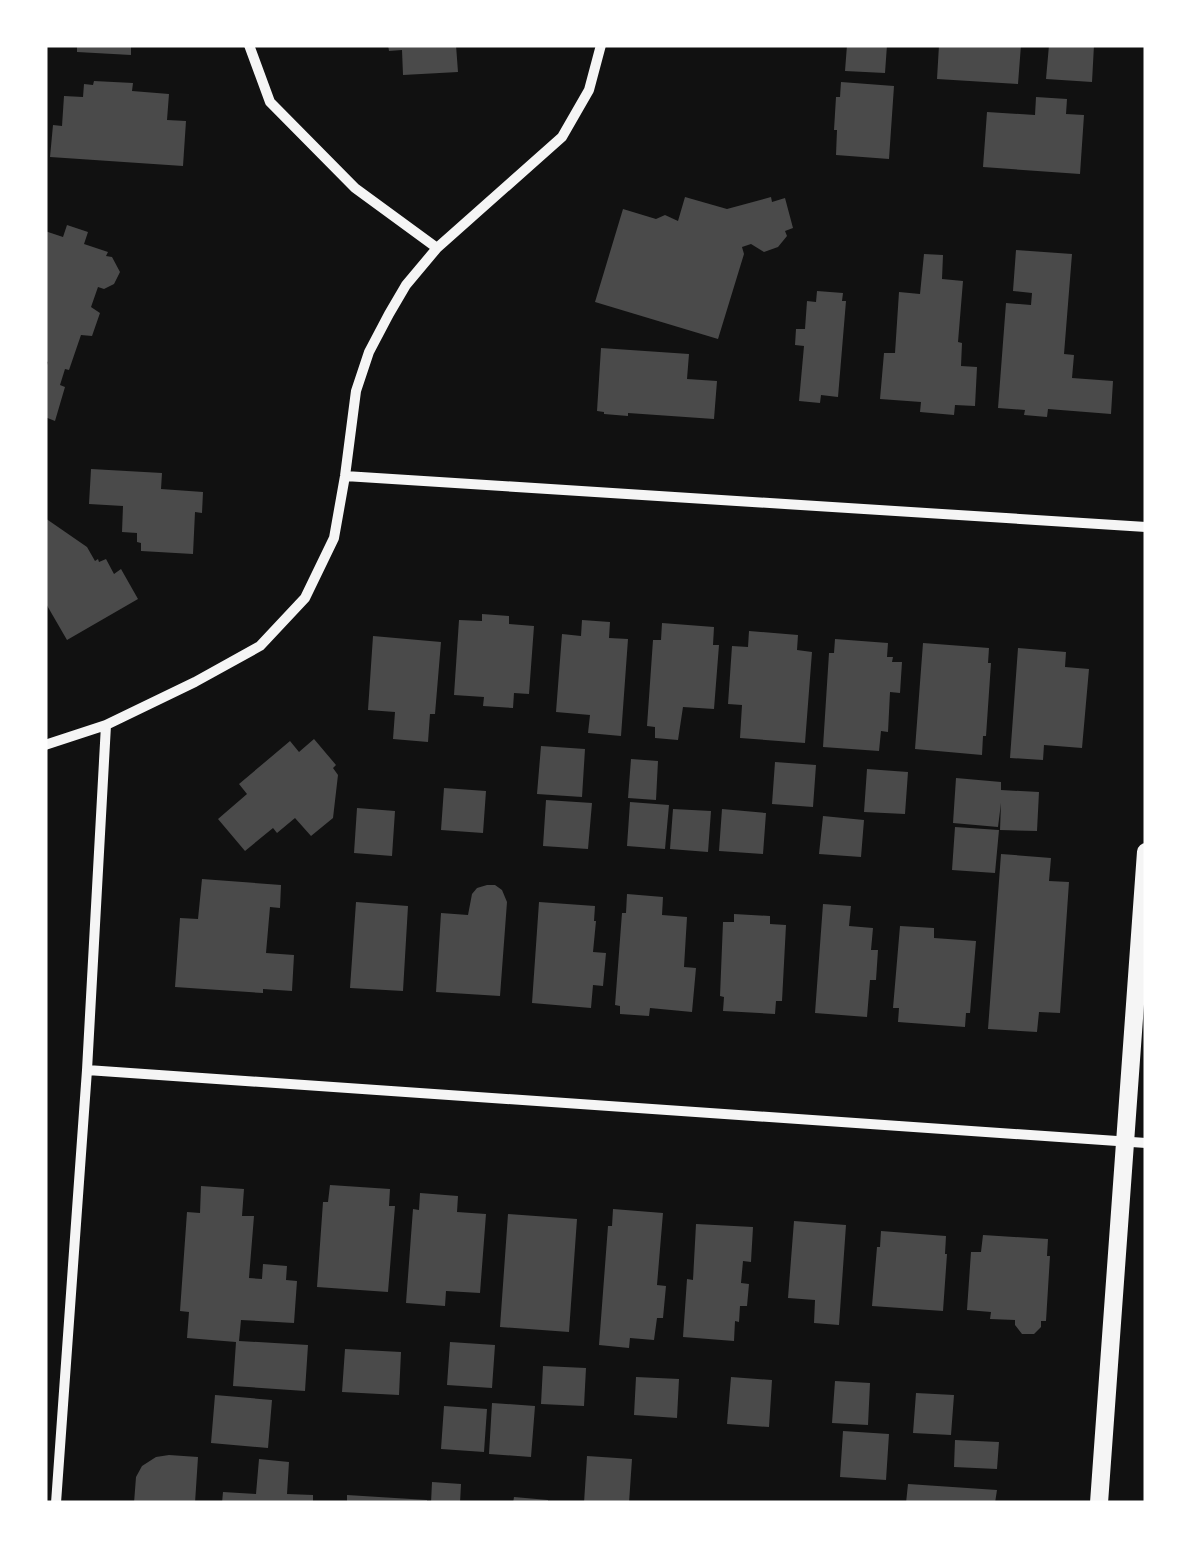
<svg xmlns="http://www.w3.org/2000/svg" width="1191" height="1548" viewBox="0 0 1191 1548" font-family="'DejaVu Sans',sans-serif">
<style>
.building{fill:#4a4a4a}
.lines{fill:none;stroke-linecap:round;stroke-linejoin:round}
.minor{stroke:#f5f5f5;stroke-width:10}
.tertiary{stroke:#f5f5f5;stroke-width:18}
</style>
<rect width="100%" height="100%" fill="#111"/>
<!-- building -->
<path class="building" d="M77,45H131V55L77,52Z
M388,45H456L458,72L403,75L402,50L389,51Z
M847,45H887L885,73L845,71Z
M939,45H1021L1018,84L937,79Z
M1049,45H1094L1092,82L1046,79Z
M94,81L133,83L132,91L169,94L167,120L186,121L183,166L50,157L53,125L62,126L64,96L83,97L84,84L93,85Z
M841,82L894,86L889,159L836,155L837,130H834L836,97H840Z
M1036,97L1067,99L1066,114L1084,115L1080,174L983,167L987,112L1035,115Z
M685,197L727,209L771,197L772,202L785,198L793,228L785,231L787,236L778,247L764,252L751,244L742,247L744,254L718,339L595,302L623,209L656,219L665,215L678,221Z
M67,225L88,232L84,244L108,252L106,256L112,257L120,272L114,284L104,289L98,287L91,307L100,313L92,336L81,335L69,370L65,369L60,385L65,387L55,421L45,417V371L48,362L45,361V231L63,237Z
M1016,250L1072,254L1064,354L1074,355L1072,378L1113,381L1111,414L1048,409L1047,417L1024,415L1025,410L998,408L1006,303L1031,305L1032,293L1013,291Z
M924,254L943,255L942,279L963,281L958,342L962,343L961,366L977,367L975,406L955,405L954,415L920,412L921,402L880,399L884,353H895L899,292L920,294Z
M817,291L843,293L842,301H846L838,397L821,395L820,403L799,401L804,346L795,345L796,329H805L807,301L816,302Z
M601,348L689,354L687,379L717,381L714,419L628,413V416L604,414V412L597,411Z
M91,469L162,473L161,489L203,492L202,513L195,512L193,554L141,551V543L137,542V533L122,532L123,506L89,504Z
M45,518L87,547L95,561L98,559L99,562L106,559L114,574L121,569L138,599L67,640L45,602Z
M482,614L509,616V624L534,626L529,694L514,693L513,708L483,706L484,697L454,695L459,620L482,621Z
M582,620L610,622L609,638L628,639L621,736L588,733L590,715L556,712L562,634L581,636Z
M662,623L714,627L713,645H719L714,709L683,707L678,740L655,738V727L647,726L653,640H661Z
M749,631L798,635L797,650L812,652L805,743L740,738L742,705L728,704L732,646L748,647Z
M373,636L441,642L435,714H430L428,742L393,739L395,712L368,710Z
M835,639L888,643L887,657H893L892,662H902L900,693L890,692L888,732L881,731L879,751L823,747L829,653H834Z
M923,643L989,648L988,663H991L986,736H983L982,755L915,749Z
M1018,648L1066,652L1065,667L1089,669L1082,748L1044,745L1043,760L1010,758Z
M314,739L336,765L333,768L338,775L333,818L311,836L295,818L277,833L273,828L245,851L218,819L247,794L239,784L290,741L299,752Z
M541,746L585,749L582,797L537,794Z
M631,759L658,761L656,800L628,798Z
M775,762L816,765L813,807L772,804Z
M867,769L908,772L905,814L864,812Z
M956,778L1001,782V790L1039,792L1037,831L1000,830L1001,803L998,827L953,823Z
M444,788L486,791L483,833L441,830Z
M546,800L592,803L588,849L543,846Z
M630,802L669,805L665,849L627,846Z
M357,808L395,811L392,856L354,853Z
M673,809L711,811L708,852L670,849Z
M722,809L766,813L763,854L719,851Z
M823,816L864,820L861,857L819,854Z
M955,827L999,830L995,873L952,870Z
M1001,854L1051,858L1049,881L1069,882L1060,1013L1039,1012L1037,1032L988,1029Z
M202,879L281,885L280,908L270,907L266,953L294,955L292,991L263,989V993L175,987L180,918L198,919Z
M487,885H495L502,890L507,902L500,996L436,992L441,913L468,915L472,894L477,888Z
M627,894L663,897L662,915L687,917L684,967L696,968L692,1012L650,1008L649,1016L620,1014V1006L615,1005L622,913H626Z
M356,902L408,906L403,991L350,988Z
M539,902L595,906L594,921H596L593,952L606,953L603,986L593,985L591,1008L532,1003Z
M823,904L851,906L849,926L873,928L871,950H878L876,980H870L867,1017L815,1013Z
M734,914L770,916V924L786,925L782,1001H776L775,1014L723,1011L724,997L720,996L723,922H734Z
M900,926L934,928V938L976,941L970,1013H966L965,1027L898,1022L899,1008H893Z
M330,1185L390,1189L389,1206H395L388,1292L317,1287L323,1202H328Z
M201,1186L244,1189L242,1216H254L249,1278L262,1279L263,1264L287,1266L286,1280L297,1281L294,1323L241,1320L239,1341L308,1345L305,1391L233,1386L236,1342L187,1338L189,1312L180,1311L187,1212L200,1213Z
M420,1193L458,1196L457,1212L486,1214L480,1293L446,1291L445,1306L406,1303L413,1209L419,1210Z
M613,1209L663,1213L657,1285L666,1286L663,1318H657L654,1340L630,1338L629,1348L599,1345L608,1226H612Z
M508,1214L577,1219L569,1332L500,1327Z
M794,1221L846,1225L839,1325L814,1323L815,1300L788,1298Z
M696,1224L753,1227L751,1262L743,1261L741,1283L749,1284L747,1306H740L739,1322L735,1321L734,1341L683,1337L687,1279L693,1280Z
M881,1231L946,1236L945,1254H947L943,1311L872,1306L877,1247H880Z
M983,1235L1048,1239L1047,1256H1050L1046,1321H1041V1327L1034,1334H1022L1015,1325V1320L990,1319L991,1312L967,1310L971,1252H981Z
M450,1342L495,1345L492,1388L447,1385Z
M345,1349L401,1352L399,1395L342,1392Z
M543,1366L586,1368L584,1406L541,1404Z
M636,1377L679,1379L677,1418L634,1415Z
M731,1377L772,1380L769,1427L727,1424Z
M835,1381L870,1383L868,1425L832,1423Z
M916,1393L954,1395L951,1435L913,1433Z
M215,1395L272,1400L268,1448L211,1443Z
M492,1403L535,1406L531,1457L489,1454Z
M444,1406L487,1409L484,1452L441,1449Z
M843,1431L889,1434L886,1480L840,1477Z
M955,1440L999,1442L997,1469L954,1467Z
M169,1455L198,1457L195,1503H134L136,1477L142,1466L156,1457Z
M587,1456L632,1459L629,1503H584Z
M259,1459L289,1462L287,1494L313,1495V1503H222L223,1492L256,1494Z
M432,1482L461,1484L460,1503H431Z
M908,1484L997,1490L995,1503H906Z
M347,1495L427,1500V1503H347Z
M514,1497L548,1500V1503H513Z"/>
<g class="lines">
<!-- minor -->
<path class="minor" d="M249,45L270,102L355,188L437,248
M345,476L1146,527
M45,745L106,725L195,682L260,646L305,598L334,538L345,476L356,391L369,352L389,314L406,285L437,248L562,137L589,90L601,45
M87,1070L1146,1143
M56,1503L87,1070L106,725"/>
<!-- tertiary -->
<path class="tertiary" d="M1099,1503L1146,852"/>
</g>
<!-- border -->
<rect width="1191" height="1548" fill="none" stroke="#ffffff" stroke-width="95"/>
</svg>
